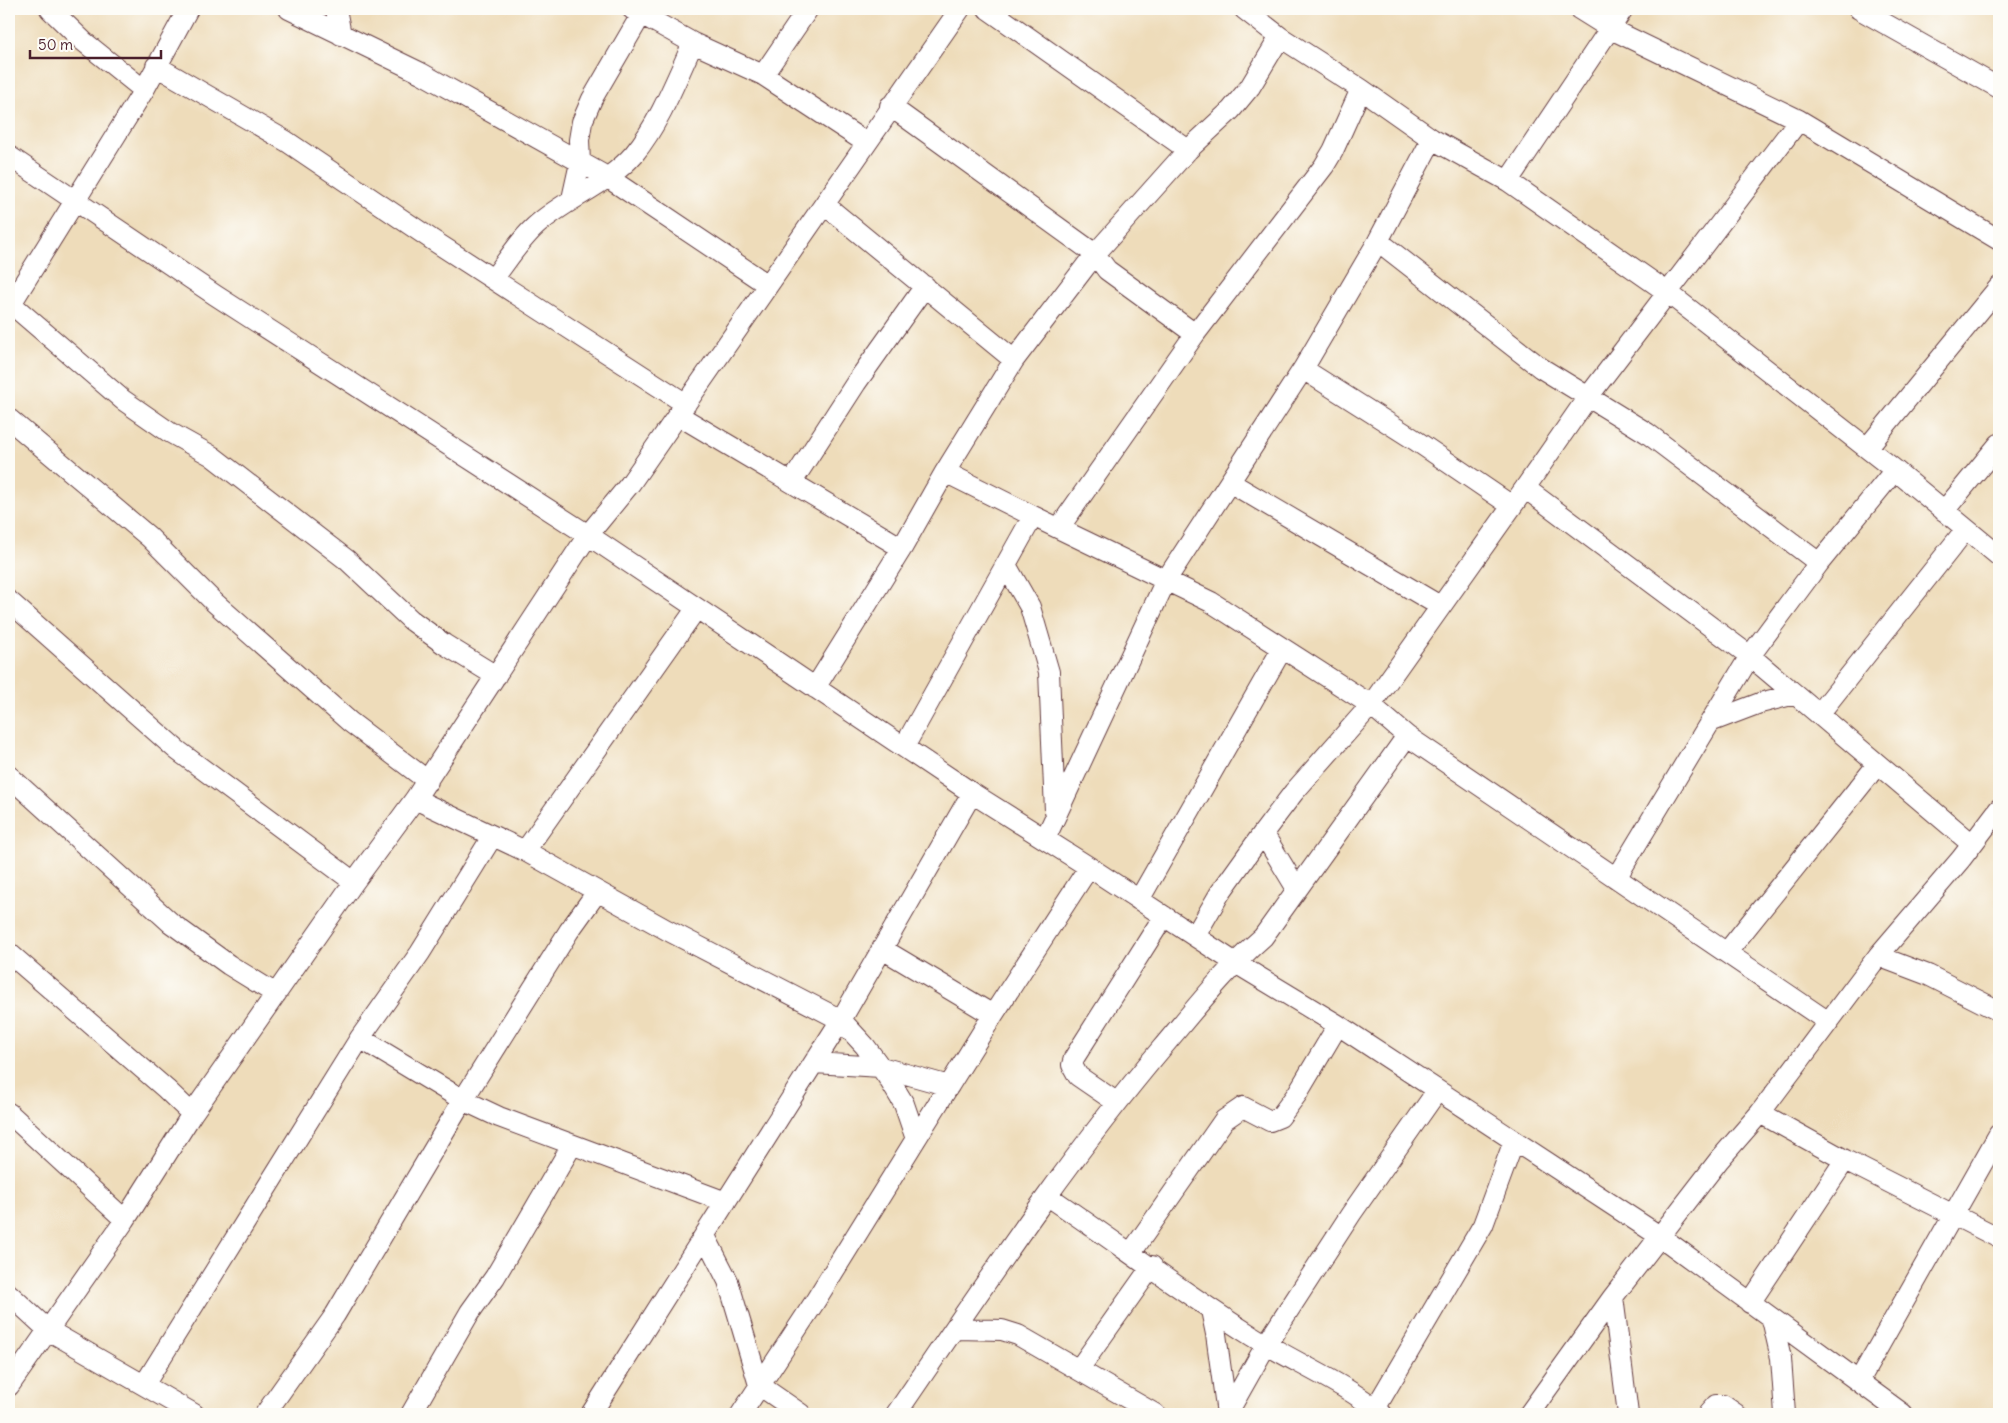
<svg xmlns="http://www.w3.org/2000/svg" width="2008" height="1423" viewBox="0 0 2008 1423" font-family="Delius,sans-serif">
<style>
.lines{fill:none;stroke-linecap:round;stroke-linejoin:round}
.street-casing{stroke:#633b40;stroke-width:22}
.street{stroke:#fff;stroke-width:20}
</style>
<rect width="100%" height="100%" fill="#fdfcf7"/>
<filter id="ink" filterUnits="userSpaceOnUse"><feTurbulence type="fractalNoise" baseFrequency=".02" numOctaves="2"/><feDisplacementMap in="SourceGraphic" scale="10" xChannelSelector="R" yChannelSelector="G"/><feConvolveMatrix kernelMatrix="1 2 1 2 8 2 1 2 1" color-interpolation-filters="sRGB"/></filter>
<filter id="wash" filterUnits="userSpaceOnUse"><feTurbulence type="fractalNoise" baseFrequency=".0096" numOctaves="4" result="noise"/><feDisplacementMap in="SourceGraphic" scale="20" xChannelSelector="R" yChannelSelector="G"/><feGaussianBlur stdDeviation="1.12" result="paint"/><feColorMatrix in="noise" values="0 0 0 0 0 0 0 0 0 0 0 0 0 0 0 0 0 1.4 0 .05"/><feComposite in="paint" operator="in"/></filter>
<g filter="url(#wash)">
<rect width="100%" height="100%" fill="#eedcba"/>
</g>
<g filter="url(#ink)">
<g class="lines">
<!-- street casing -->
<g class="street-casing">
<path id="street" d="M50,9L83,41L144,90
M289,9L421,73L607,177L768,285
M336,9L341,35
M632,9L693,43L763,75L865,142
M988,9L1188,150
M1244,9L1280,37L1361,89L1432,139L1508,181L1667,292L1895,470L1999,556
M1579,9L1611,29L1799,120L1999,240
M1859,9L1999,88
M156,66L286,141L434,241L686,404
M763,75L808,9
M890,106L1095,254L1107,270L1195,334
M9,156L215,295L588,535L972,793L1089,867L1234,962L1338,1025L1661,1237L1903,1414
M1508,181L1623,9
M572,199L580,163L579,140L582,122L592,99L641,15
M825,205L1014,360
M1378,241L1541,368L1647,433L1819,563
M493,279C507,261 521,238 539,223C568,198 608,184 634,154C660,122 676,80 693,43
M9,302L123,400L169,432L212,456L347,560L411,620L444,644L496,676
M9,307L144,90L188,9
M1303,369L1415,440L1512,506
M678,415L902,548
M9,419L149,537L214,602L350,722L428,781
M1867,448L1999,287
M792,482L856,383L925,286
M1231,483L1440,606
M1525,488L1588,397L1799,120
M1944,511L1999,444
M1033,516L1211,602L1371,705L1407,736L1827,1021
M1059,528L1195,334L1324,166L1333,151L1361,89
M1006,565L1030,607L1049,672L1055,811
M9,601L177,750L354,882
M815,688L902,548L945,472
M1819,714L1966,529
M1710,722L1760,703L1795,694
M904,747L1033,516L945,472L1014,360L1095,254L1188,150L1231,110L1250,87L1280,37
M9,776L171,923L229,965L276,994
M415,799L525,851L667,930L841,1020L865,1046L887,1076L904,1104L916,1139
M1263,833L1297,889
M1045,839L1166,580L1303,369L1378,241L1432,139
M525,851L696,609
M1616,878L1750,656L1819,563L1895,470
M1139,900L1282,649
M1195,936L1220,893L1263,833L1294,792L1371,705L1525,488L1750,656L1972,844
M884,950L993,1015
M1727,952L1877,765
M9,953L166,1089L192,1114
M1878,956L1928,975L1999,1011
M360,1038L463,1100L499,1117L726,1202
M814,1063L881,1067L949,1086
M1116,1102L1078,1076L1072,1065L1074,1058L1164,916
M9,1113L125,1220
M1760,1113L1845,1160L1999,1238
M1048,1196C1116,1242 1182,1292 1252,1336C1295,1363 1343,1382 1382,1414
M705,1236L728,1281L759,1385L801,1414
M1131,1253L1224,1120L1243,1107L1270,1121L1280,1117L1297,1094L1338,1025
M9,1294L48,1330L194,1414
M1613,1297L1628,1414
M1750,1303L1845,1160
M1211,1310L1216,1334L1227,1414
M1772,1319L1781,1358L1785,1414
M957,1329L1002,1330L1018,1335L1155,1414
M1079,1369L1152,1266
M1859,1381L1999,1134
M144,1385L360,1038L420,953L492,837
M9,1386L125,1220L192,1114L354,882L415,799L588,535L630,484L960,9
M265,1414L335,1315L463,1100L569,931L597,892
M411,1414L470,1312L495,1277L572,1145
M591,1414L841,1020L972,793
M741,1414L814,1303L993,1015L1089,867
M896,1414C981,1290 1064,1164 1161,1049C1194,1010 1225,970 1263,937L1407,736
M1227,1414L1266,1345L1351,1214L1437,1091
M1372,1414L1483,1225L1514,1141
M1529,1414L1613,1297L1719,1160L1760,1113L1878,956L1961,859L1999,809
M1708,1414L1716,1405H1723L1736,1414"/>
</g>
<!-- street -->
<use href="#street" class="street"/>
</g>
</g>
<!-- margin -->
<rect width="2008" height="1423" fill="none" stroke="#fdfcf7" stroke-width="30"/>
<!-- scale -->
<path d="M30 50v8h131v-8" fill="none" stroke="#4a1f2b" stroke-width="2.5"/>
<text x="38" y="50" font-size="15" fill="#4a1f2b" stroke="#fdfcf7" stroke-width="4" paint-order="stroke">50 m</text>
</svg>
